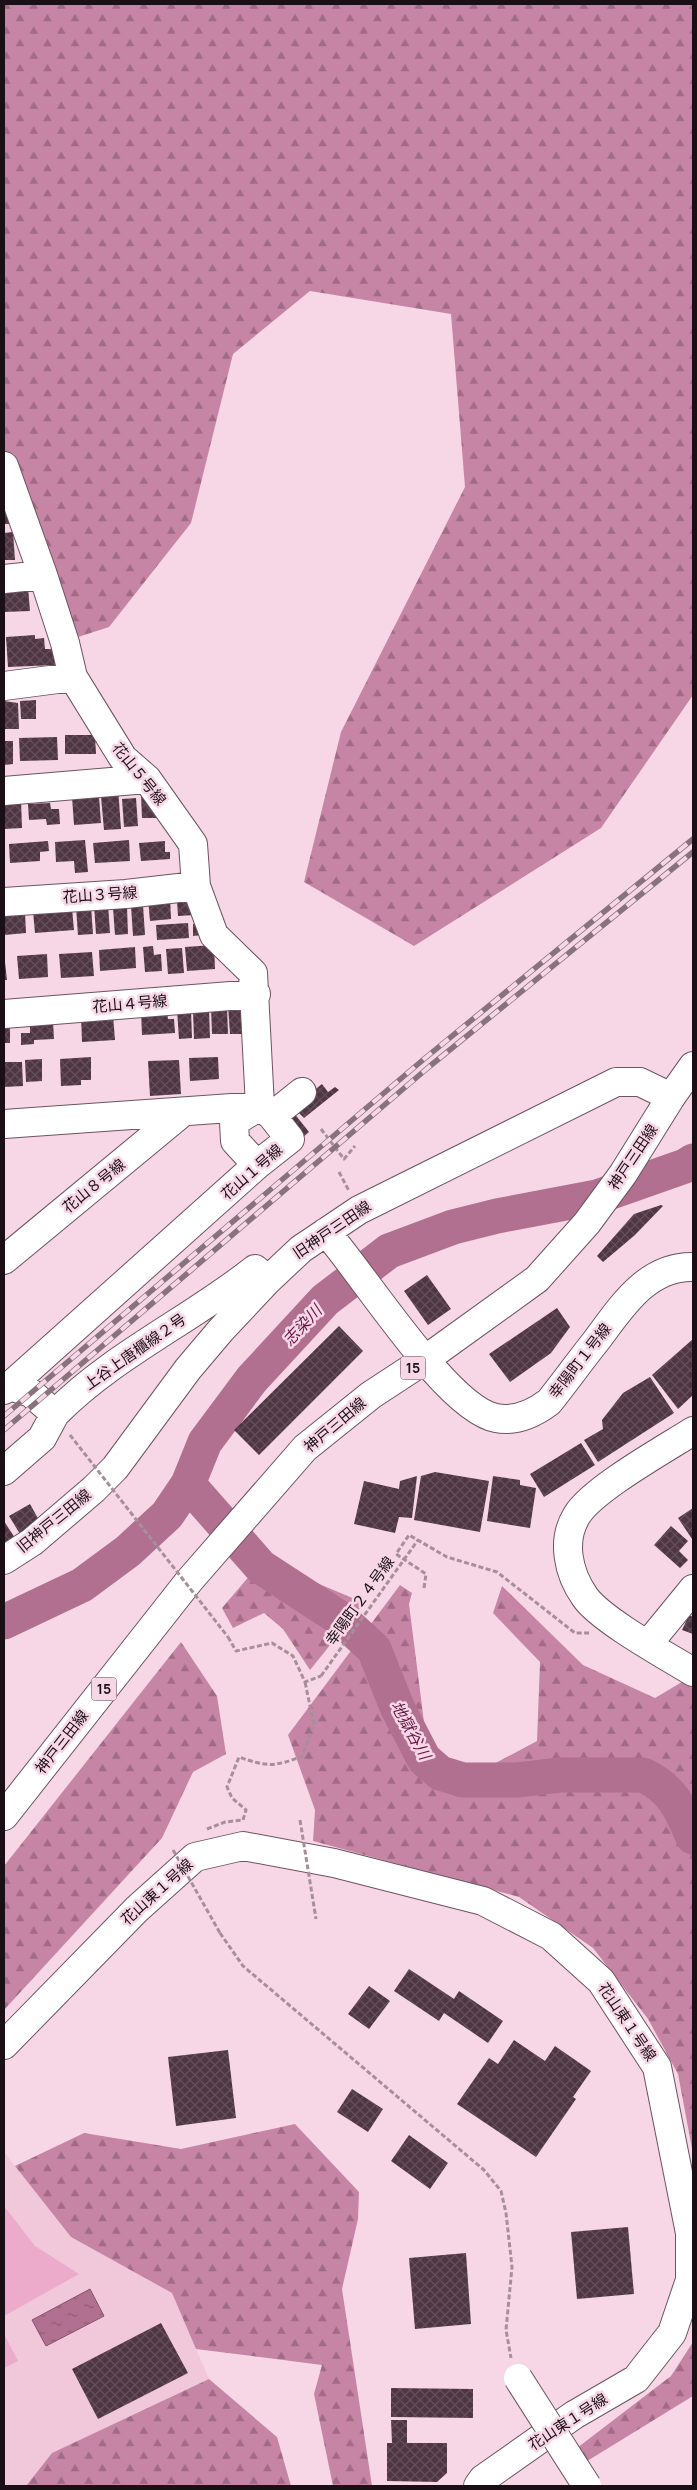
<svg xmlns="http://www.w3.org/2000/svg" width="697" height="2490" viewBox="0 0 697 2490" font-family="Manrope,'Noto Sans JP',sans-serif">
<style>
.built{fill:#f0c8da}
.green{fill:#edabcb}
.forest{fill:url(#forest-firs)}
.water{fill:url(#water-ripples);stroke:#84536b}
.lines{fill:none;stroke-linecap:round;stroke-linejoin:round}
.river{stroke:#b17090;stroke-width:35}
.building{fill:url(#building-cross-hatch)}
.minor-casing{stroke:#6e5360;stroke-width:30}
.major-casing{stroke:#6e5360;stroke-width:30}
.path{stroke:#a78f9a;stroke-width:3;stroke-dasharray:5 2.5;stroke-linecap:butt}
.minor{stroke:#fff;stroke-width:28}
.major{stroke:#fff;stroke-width:28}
.rail-casing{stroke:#88727c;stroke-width:5.5}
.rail{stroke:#f7d7e6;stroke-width:4;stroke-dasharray:11;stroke-linecap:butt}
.minor-bridge-casing{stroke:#6e5360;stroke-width:30;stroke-linecap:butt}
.path-bridge{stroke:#a78f9a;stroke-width:3;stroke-dasharray:5 2.5;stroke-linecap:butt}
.minor-bridge{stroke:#fff;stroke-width:28}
.labels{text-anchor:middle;stroke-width:5;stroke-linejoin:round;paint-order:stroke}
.shield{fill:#f7d7e6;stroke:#5c4b53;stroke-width:1}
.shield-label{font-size:14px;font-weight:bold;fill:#1a0f14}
.street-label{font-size:15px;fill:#1a0f14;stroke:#f7d7e6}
.water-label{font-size:16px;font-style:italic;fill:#641444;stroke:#f7d7e6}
</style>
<defs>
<pattern id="forest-firs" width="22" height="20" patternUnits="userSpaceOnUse" patternTransform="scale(1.25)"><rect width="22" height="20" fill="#c785a6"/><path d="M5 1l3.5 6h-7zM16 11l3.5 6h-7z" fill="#a16b86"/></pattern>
<pattern id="water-ripples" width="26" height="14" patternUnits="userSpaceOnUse" patternTransform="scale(1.25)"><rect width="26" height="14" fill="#b17090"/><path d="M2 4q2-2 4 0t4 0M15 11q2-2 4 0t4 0" fill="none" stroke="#8f5a74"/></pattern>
<pattern id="building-cross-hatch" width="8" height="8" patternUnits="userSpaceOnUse" patternTransform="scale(1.25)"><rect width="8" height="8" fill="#4f3642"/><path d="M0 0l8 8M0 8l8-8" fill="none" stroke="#64505a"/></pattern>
</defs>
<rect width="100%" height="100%" fill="#f7d7e6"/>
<!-- built -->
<path class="built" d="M4,2152L71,2237L172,2293L209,2379L52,2453L26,2486H4Z"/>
<!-- green -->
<path class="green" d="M4,2206L35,2246L79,2274L4,2316Z
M4,2334L18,2361L4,2368Z"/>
<!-- forest -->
<path class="forest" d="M4,4H693V695L601,828L414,946L304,882L341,732L465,487L451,314L310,291L233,354L191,523L109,627L72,639L14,454L4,453Z
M263,1560L364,1603L310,1670L283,1629L264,1613L233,1628L222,1608Z
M400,1585L412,1593L409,1604L425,1730L440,1759L488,1767L537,1741L540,1662L493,1613L502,1586L583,1665L655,1698L682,1682L693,1688V2154L678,2074L648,2019L593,1948L519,1897L313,1841L315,1810L288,1735Z
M181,1642L217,1696L226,1754L193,1772L162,1838L4,2010V1866Z
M295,2124L359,2192L358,2219L342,2289L372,2486H333L314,2394L322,2365L196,2349L172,2293L71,2237L15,2166L84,2133L181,2149Z
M693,2342V2396L584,2463L577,2448L671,2376Z
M209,2379L277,2437L291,2486H26L52,2453Z"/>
<!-- water -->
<path class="water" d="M90,2289L104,2316L46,2346L32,2320Z"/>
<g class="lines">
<!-- river -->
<path class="river" d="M188,1484L261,1567L341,1619L374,1649L397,1707L424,1759L440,1773L463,1780H517L560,1775H643C672,1788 681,1809 693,1837
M4,1622L82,1585L128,1551L167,1515L188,1484L205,1442L252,1379L325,1300L389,1251L453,1227L497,1216L597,1197L685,1166L693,1161"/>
</g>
<!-- building -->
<path class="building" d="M4,497L13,524H4Z
M13,532L15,560H4V533Z
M28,587L30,611L4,612V588Z
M35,635V639L44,638L45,649H54L55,665L8,667L6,637Z
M36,700V719H21L20,701Z
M4,701L18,703L19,729H4Z
M65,735H95L96,754H65Z
M57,737L58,760L20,761L19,738Z
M4,741H13V764L4,765Z
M118,787L121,829L104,830L101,797H108V788Z
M155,794L156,818H142L141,795Z
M72,797H99L101,823L74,825Z
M136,798L138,826L124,827L122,799Z
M21,799L22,828L4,829V801Z
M50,803L51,809H59L60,824L47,825L46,819L29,820L28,804Z
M85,840L88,872L75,873L74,861L56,862L55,842Z
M129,840L130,861L95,863L93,843Z
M48,841L49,851L40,852V861L10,863L9,844Z
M165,841V852H170V859L141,861L139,843Z
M170,897L171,919L150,921L148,899Z
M194,900L195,915L178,916L177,901Z
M108,904L110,933L96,934L94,905Z
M143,905L145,935L133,936L131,906Z
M91,906L93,934L78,935L76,907Z
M127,907L128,934L115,935L113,908Z
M72,908L74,930L35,933L33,911Z
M25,913L26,933L4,935V914Z
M188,923L189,938L157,940L156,925Z
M193,924H202L203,935L193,936Z
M214,945L215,969L187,971L185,947Z
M153,946L154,955L161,954L162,971L145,972L143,947Z
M135,947L136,968L100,971L99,950Z
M182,948L184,973L168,974L166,949Z
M92,952L94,976L61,978L59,954Z
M4,953L7,980H4Z
M47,954L48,977L19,979L17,956Z
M243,1004L245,1034H230L228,1005Z
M227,1006L228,1034H212L211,1007Z
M209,1009L210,1038L194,1039L193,1010Z
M167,1010L168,1019H174L175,1033L142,1035L141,1011Z
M177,1010H191L192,1038L179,1039Z
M113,1015L115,1040L82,1042L81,1016Z
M53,1022L54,1039L34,1040V1044L21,1045V1033H30V1023Z
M4,1027H10V1043H4Z
M91,1057V1080H81V1085L61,1086L60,1059Z
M218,1057L219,1079L190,1081L189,1058Z
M42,1059V1081L26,1082L25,1060Z
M179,1060L181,1094L150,1096L148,1061Z
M4,1062H22L23,1086L4,1087Z
M322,1084L328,1092L335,1087L339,1090L304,1118L293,1107Z
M294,1113L309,1132L301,1139L286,1120Z
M661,1205L663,1206L635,1235L603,1262L597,1256L634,1214Z
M427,1275L451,1309L428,1325L404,1291Z
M557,1308L570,1327L551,1353L510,1382L489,1354Z
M339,1326L363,1351L259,1455L234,1430Z
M693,1339V1395L678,1409L652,1375Z
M650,1377L674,1413L598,1462L584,1440L603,1429L602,1420L623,1393Z
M581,1443L595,1465L544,1497L530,1474Z
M435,1472L489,1481L480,1532L414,1520L421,1476Z
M417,1476L412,1518L399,1517L395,1533L354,1524L364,1481L399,1489L400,1481Z
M493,1476L520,1480V1485L536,1488L530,1528L487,1521Z
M30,1504L40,1522L20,1534L9,1516Z
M693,1508V1538L692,1539L678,1518Z
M4,1521L15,1538L4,1545Z
M671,1526L688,1541L679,1551L688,1560L680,1568L654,1545Z
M689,1615L693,1617V1634L682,1630Z
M409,1969L454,1999L459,1991L503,2021L488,2043L444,2013L439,2021L394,1991Z
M369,1986L390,2001L369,2029L348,2014Z
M514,2040L545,2061L555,2046L591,2071L573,2097L576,2099L536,2157L457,2104L489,2058L498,2064Z
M228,2050L236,2118L176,2126L168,2057Z
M352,2089L383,2109L368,2132L337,2112Z
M409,2135L448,2163L430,2189L391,2161Z
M628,2227L634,2294L577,2299L571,2232Z
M466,2253L471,2324L415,2329L409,2258Z
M161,2323L188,2373L98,2419L72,2369Z
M391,2388L473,2389V2418L391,2417Z
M391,2420H407V2443H447V2473L437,2482L387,2481V2443H392Z"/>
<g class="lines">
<!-- minor casing -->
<g class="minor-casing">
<path id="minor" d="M4,466L43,575L65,643L73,677L123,758L147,779L193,844L196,886L214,935L253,973L260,1106L234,1122L235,1141L257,1165
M4,579L43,575
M4,686L73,677
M4,791L147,779
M4,902L126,894L196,886
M4,1014L256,994
M272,1116L302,1092
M4,1124L260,1106L272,1116L290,1139L257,1165L10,1386
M326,1232C362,1272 447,1409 496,1418C516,1422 533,1414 549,1402C565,1382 580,1361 596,1341C621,1308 646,1266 693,1267
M4,1260L183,1112
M4,1390L10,1386L31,1393L55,1414C113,1355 191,1320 255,1269L268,1280
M693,1431C665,1449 593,1489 577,1515C561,1540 568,1573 585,1597C601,1620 667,1656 693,1672
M4,1471L42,1438L55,1414
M4,1560L32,1542L94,1489L115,1468L188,1369L221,1330L268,1280L301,1249L359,1210L616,1082H640L671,1097
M648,1644L693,1589
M4,2045L137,1909L195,1857L243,1846L334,1863L483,1901L551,1936L601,1981L657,2067L690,2233V2280L672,2333L636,2379L574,2415L483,2479L478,2486"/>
</g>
<!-- major casing -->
<g class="major-casing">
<path id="major" d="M4,1816L189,1581L305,1448L371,1395L426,1359L537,1279L587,1223L623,1174L671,1097L693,1066"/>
</g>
<!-- path -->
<path class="path" d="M321,1129L344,1159L355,1146
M339,1172L349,1191
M424,1588L426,1574L396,1554L409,1535L447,1557L497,1572L575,1633H590
M228,1637L236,1651L272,1643L293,1656L305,1682L321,1676
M207,1829L225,1822L243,1820L246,1810L232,1798L227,1787L239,1757C267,1767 275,1767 302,1756L314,1725L305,1682
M220,1933L243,1966L484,2170L501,2191L506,2213L512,2267L506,2330L511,2358"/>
<!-- minor -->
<use href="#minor" class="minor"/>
<!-- major -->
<use href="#major" class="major"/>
<!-- rail casing -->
<g class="rail-casing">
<path id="rail" d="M4,1416L424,1059L693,839
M4,1430L430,1066L693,852"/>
</g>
<!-- rail -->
<use href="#rail" class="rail"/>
<!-- minor-bridge casing -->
<g class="minor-bridge-casing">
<path id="minor-bridge" d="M518,2378L587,2486"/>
</g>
<!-- path-bridge -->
<path class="path-bridge" d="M70,1435L228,1637
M321,1676L418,1540
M300,1820L316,1919
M173,1850L220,1933"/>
<!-- minor-bridge -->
<use href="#minor-bridge" class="minor-bridge"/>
</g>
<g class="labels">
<!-- shield labels -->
<g class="shield">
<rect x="400.5" y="1356.5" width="25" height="23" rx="4"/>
<rect x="91.5" y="1677.5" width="25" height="23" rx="4"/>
</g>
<g class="shield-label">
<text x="413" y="1373">15</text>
<text x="104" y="1694">15</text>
</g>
<!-- street labels -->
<g class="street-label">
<text transform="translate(139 774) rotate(51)" y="5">花山５号線</text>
<text transform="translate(100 895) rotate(-4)" y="5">花山３号線</text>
<text transform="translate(130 1004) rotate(-5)" y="5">花山４号線</text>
<text transform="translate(633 1157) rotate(-56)" y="5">神戸三田線</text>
<text transform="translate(252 1172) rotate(-41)" y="5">花山１号線</text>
<text transform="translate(94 1186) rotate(-39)" y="5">花山８号線</text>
<text transform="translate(332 1230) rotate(-34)" y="5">旧神戸三田線</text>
<text transform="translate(135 1352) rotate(-35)" y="5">上谷上唐櫃線２号</text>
<text transform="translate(580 1361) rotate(-52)" y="5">幸陽町１号線</text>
<text transform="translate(335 1425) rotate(-40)" y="5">神戸三田線</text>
<text transform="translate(54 1521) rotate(-39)" y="5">旧神戸三田線</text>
<text transform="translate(360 1601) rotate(-54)" y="5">幸陽町２４号線</text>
<text transform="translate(62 1742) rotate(-52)" y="5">神戸三田線</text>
<text transform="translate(157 1892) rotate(-42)" y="5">花山東１号線</text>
<text transform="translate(627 2022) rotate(56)" y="5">花山東１号線</text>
<text transform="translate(568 2422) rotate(-33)" y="5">花山東１号線</text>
</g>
<!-- water labels -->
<g class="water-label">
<text transform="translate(302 1325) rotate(-47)" y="6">志染川</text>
<text transform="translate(411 1730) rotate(61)" y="6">地獄谷川</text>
</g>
</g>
<!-- border -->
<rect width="697" height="2490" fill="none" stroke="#1a0f14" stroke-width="10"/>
</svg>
